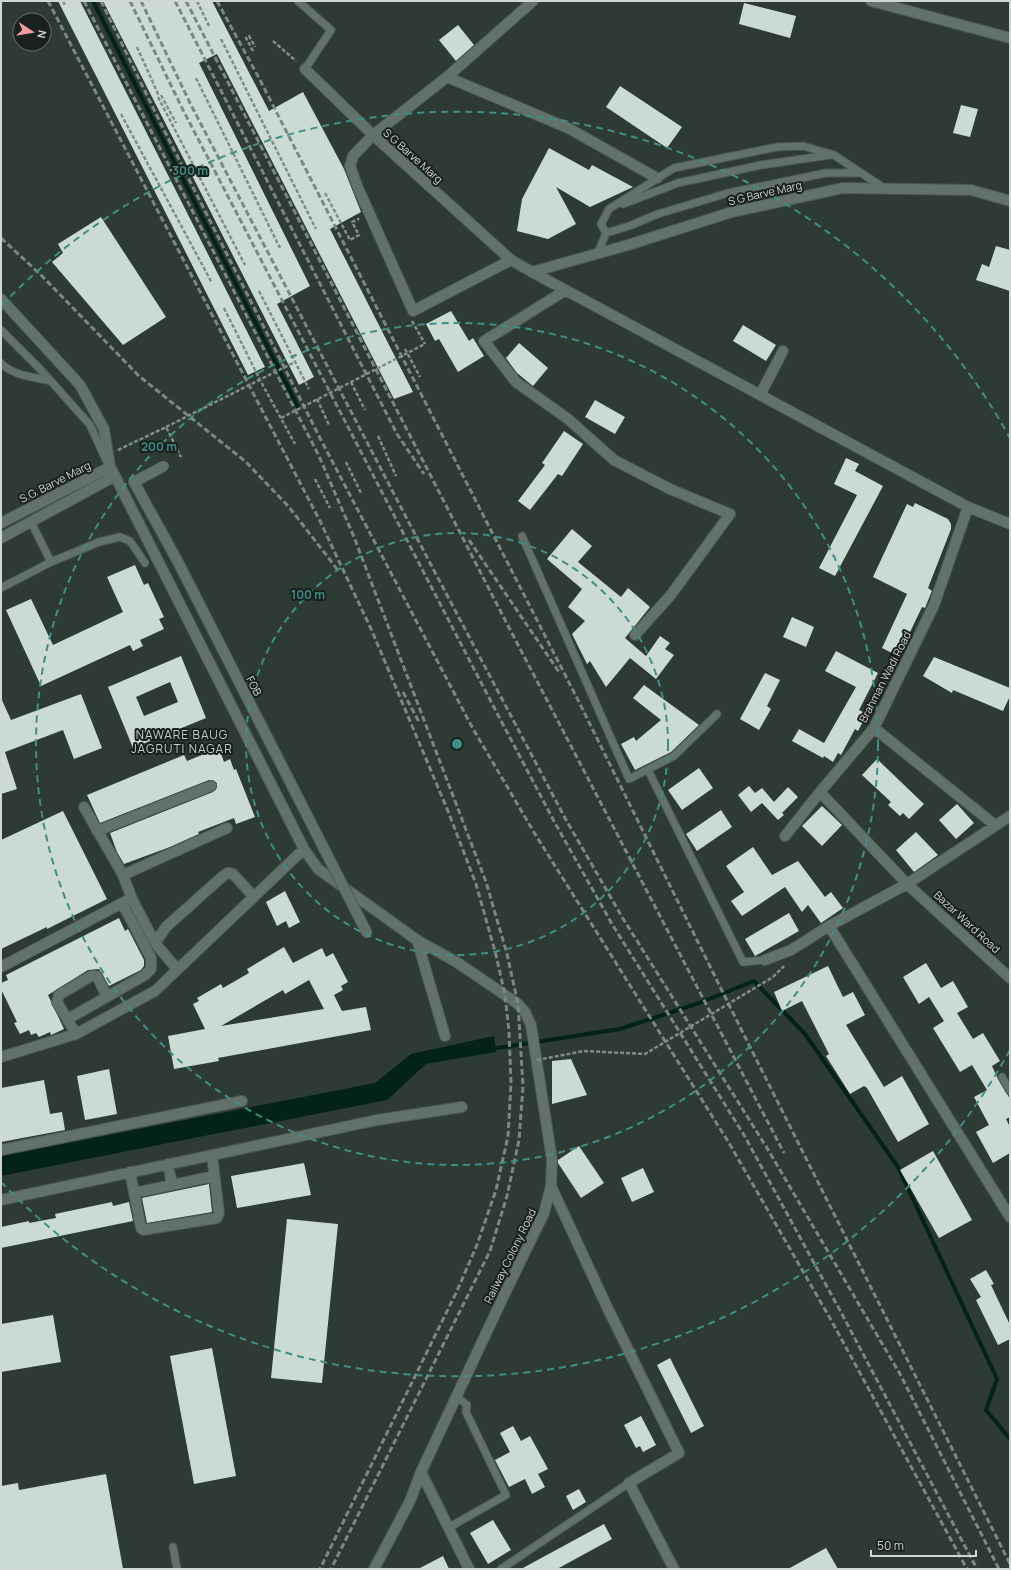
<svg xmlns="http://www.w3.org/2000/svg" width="1011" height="1570" viewBox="0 0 1011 1570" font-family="Manrope,sans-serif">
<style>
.water{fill:#022316}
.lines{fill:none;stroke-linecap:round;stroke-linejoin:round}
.stream{stroke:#022316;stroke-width:4}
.building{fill:#cbdbd3;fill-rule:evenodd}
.service-casing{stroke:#4d5853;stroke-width:9}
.minor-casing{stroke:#4d5853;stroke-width:12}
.tertiary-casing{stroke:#4d5853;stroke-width:12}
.secondary-casing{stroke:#4d5853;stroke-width:12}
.path{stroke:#828d87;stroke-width:2.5;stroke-dasharray:4 2;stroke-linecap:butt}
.service{stroke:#627169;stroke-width:7}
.minor{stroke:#627169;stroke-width:10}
.tertiary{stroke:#627169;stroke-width:10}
.secondary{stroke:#627169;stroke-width:10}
.rail{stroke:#7c8781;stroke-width:3;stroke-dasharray:6 3;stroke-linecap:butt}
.pedestrian-bridge-casing{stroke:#4d5853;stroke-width:12;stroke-linecap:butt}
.path-bridge{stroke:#828d87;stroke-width:2.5;stroke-dasharray:4 2;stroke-linecap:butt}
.pedestrian-bridge{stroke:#627169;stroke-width:10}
.ring{fill:none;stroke:#3f8e87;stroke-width:2;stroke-dasharray:7 5}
.labels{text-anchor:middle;stroke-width:4;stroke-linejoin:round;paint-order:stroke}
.street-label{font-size:11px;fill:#cfd7d3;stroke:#1a201d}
.neighbourhood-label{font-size:12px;letter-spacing:1px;fill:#c1d1c9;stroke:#1a201d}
.centre{fill:#3f8e87;stroke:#1a201d;stroke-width:2}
.ring-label{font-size:12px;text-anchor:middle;font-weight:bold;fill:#3f8e87;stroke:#1a201d;stroke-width:4;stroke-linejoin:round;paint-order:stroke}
</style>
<rect width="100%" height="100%" fill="#2d3b34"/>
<!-- water -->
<path class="water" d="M494,1036L496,1052L426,1064L387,1100L1,1176V1156L375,1083L411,1054Z"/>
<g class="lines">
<!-- stream -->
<path class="stream" d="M93,1L298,407
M491,1049L620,1029L699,1003L754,981L805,1034L898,1167L997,1379L986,1410L1010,1439"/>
</g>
<!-- building -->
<path class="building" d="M58,1H80L265,367L248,375Z
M103,1H212L269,111L303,92L344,169L361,212L330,229L413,392L394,399L217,54L199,63L310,286L277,304L314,377L299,385Z
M744,3L796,16L790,38L739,24Z
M458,25L474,45L456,61L439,40Z
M620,86L682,127L667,148L606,107Z
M961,105L978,109L970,137L953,133Z
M549,148L589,170L592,165L633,187L590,207L556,187L576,224L548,239L517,231L522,199Z
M101,217L166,317L123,345L52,262L63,253L58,244Z
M996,246L1010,250V291L976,280L982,264L989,267Z
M451,311L469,341L473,338L484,356L458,372L439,339L435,341L426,324Z
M743,325L776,345L766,361L733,341Z
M519,343L548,368L533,386L517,373L506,358Z
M595,400L625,417L615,434L585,417Z
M564,431L583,444L562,476L558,474L530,510L518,501L545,465L542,463Z
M846,458L859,464L855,471L883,486L835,576L819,568L857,495L834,484Z
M915,503L948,519L951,524V529L928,588L932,591L931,593L925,608L922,607L901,651L898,650L896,655L882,648L907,594L873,577L907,504L913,507Z
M572,529L592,546L578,562L621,597L628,588L650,607L625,638L646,656L660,636L670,643L665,649L674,655L656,679L630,658L606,687L590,661L587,664L572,634L585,621L568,607L582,589L547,559Z
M135,565L144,585L148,583L164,617L159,619L164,629L140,640L143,646L133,651L130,645L41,686L6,610L31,599L53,645L123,612L107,577Z
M792,617L814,627L806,647L783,637Z
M836,651L878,673L859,710L867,714L858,731L855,729L841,755L838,753L833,762L824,756L823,758L792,741L799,729L824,743L856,687L825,671Z
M181,656L206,718L133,748L108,687ZM170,682L178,702L144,716L136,697Z
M934,657L1010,688V696L1003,711L953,690L952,693L923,676Z
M765,673L780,680L767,706L771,709L759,730L740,719Z
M644,685L699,725L671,752L635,770L621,744L634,737L636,741L661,720L633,698Z
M81,694L102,748L74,759L63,730L5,752L17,789L1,794V698L11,720Z
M219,748L224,762L230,759L234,770L236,769L255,817L236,824L234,818L198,832L199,834L170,847L124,864L117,852L110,833L213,792L217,787V783L212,780H209L100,823L87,795L184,755L187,761Z
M877,759L924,804L909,819L903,813L900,816L888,805L891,802L862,775Z
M699,768L713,788L682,810L668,790Z
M749,786L755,793L762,788L774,802L788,787L798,797L782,813L784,815L778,820L762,803L751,812L738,795Z
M957,804L974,823L956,839L939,820Z
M822,806L842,825L822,846L802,826Z
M721,810L732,827L697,851L686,834Z
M63,811L107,899L47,929V927L1,949V840Z
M916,832L938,855L914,872L896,850Z
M753,847L772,875L798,861L825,897L831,892L843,908L821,923L808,905L802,912L785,887L742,916L731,901L744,892L726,866Z
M285,891L300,922L289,928L286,921L277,926L266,902Z
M789,913L799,931L755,956L745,939Z
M119,918L125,931L128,929L144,960V966L141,970L109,986L99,969L88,970L48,995L64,1029L51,1035L50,1032L39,1037L36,1033L31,1035L29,1030L20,1034L14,1023L17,1022L1,989V983L8,980L6,975Z
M284,947L293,963L322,948L326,957L333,953L348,982L341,986L343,990L334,995L342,1011L366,1007L371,1030L218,1058L219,1061L174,1069L168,1036L205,1029L193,1004L199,1001L197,998L221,984L223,988L249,973L247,969ZM309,980L324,1009L221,1026L283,990L285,994Z
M926,963L941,988L953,981L968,1007L957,1013L973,1039L983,1033L1000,1061L992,1066L998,1079L1010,1099V1117L1006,1119L1010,1127V1153L993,1163L976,1132L989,1125L974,1097L987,1090L972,1065L960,1072L933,1028L944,1021L929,997L919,1004L903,977Z
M828,966L843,997L853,992L865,1015L846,1025L884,1087L902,1076L929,1124L898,1142L867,1088L864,1086L850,1094L826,1056L829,1054L802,1001L782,1011L774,992Z
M571,1059L587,1095L552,1104V1061Z
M109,1069L117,1114L85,1120L77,1076Z
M44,1080L50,1114L62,1112L65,1130L1,1142V1088Z
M579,1146L604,1183L581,1198L558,1163V1160Z
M933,1151L972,1220L939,1238L900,1170Z
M304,1163L311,1195L237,1208L231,1176Z
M643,1168L654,1192L632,1202L621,1178Z
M209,1184L212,1212L147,1223L142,1198Z
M112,1202L113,1206L129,1202L133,1221L1,1248V1227L29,1221V1223L56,1218L55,1214Z
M287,1219L338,1224L322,1383L271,1378Z
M986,1270L994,1284L991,1285L1010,1325V1339L998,1345L976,1300L981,1297L970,1279Z
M53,1315L61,1362L1,1372V1324Z
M212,1348L236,1476L194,1484L170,1356Z
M670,1358L704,1426L691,1433L657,1365Z
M641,1416L656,1445L643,1452L640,1446L636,1448L624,1425Z
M513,1426L521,1441L530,1436L548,1469L538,1474L545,1487L532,1494L525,1479L509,1487L495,1460L510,1452L500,1433Z
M106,1474L123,1569H1V1486L18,1483L19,1490Z
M579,1489L586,1502L573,1510L566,1496Z
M493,1520L511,1550L488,1564L470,1533Z
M604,1524L612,1539L557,1569H521Z
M826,1548L838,1569H788Z
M443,1556L449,1569H418Z"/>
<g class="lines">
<!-- service casing -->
<g class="service-casing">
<path id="service" d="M298,1L331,30L305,69
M859,173H826L728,193L658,214L629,226L606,233L601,224L609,209L674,168L777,147L803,146L834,155L884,188
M623,204L678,183L761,165L830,155
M598,253L606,233
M1,330L41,370L90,425L106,460
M1,363C13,376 34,377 51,381
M31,522L51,562
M522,536L629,779L674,756L717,714
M1,588L51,562L99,542L120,537L130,541L145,563
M648,770L743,962L765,960
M1002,1077L1010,1091
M448,1528L506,1495L466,1412L467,1405L456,1396
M173,1547L177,1569
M501,1569L629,1483"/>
</g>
<!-- minor casing -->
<g class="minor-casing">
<path id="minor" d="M305,69L373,135
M447,77L568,128L657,178
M532,272L968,507L1010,524
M566,290L484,341L516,382L568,419L614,460L670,489L730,514L670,596L635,635
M1,299L80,385L104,429L110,467
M760,395L783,351
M115,476L304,849L318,869L417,940L458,963L518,1004L525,1012L531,1025L552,1160L551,1186L544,1213L506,1291L421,1472L410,1501L374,1569
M874,728L995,825
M820,792L907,884L1010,978
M84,807L123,875L132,899L155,943L177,969
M97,831L211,786
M785,836L820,792L874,728L934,605L968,507
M123,875L227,828
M829,926L1010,1217
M417,940L445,1036
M155,943L166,927L223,876L228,873L233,874L254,897
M765,960L791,950L829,926L907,884L1010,816
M1,967L128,900
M68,1019L145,975L151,969V958L122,903
M76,1034L57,1002L59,995L91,976H97L107,997
M1,1057L76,1034L155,991L304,849
M1,1150L242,1101
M168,1164L172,1185
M130,1172L141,1228L143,1230L217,1218L219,1213L212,1155
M551,1186L608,1309L679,1453L629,1483L674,1569
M134,1193L214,1176
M1,1200L377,1120L462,1107
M421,1472L469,1569"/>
</g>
<!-- tertiary casing -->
<g class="tertiary-casing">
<path id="tertiary" d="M533,1L447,77L373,135L511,260L532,272L628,245L732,212L843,188L971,190L1010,201
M871,1L1010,38
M373,135L353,156L350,166L358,188L413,311L511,260"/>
</g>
<!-- secondary casing -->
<g class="secondary-casing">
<path id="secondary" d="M1,523L110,467L115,476L1,538"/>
</g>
<!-- path -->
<path class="path" d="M63,1L65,5
M197,1L209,26
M221,39L316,229
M273,41L296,61
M137,47L159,96
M253,51L246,38L249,36L255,47
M196,78L280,248
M161,95L176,123
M158,97L245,265
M121,114L212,283
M325,193L350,240L359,235L352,222L358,219L359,220
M259,291L309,389
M224,308L260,380L295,444
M412,321L425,344
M405,349L420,377
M351,382L365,410
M317,399L329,425
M378,436L396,476
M118,450L166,427L181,457
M346,462L361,493
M315,479L330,508
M773,977L784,966"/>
<!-- service -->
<use href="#service" class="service"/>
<!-- minor -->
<use href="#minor" class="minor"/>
<!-- tertiary -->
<use href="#tertiary" class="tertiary"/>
<!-- secondary -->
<use href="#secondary" class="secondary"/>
<!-- rail -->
<path class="rail" d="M48,1L320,521L372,631L448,811L476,884L496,955L505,995L509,1032L511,1083L508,1136L496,1190L477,1245L457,1291L320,1569
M84,1L319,456L354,537L486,882L507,954L518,1004L523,1086L519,1140L507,1196L490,1251L331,1569
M101,1L161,124L321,440L472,727L535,834L729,1143L831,1320L967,1569
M130,1L183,110L498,715L555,823L612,924L744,1135L843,1316L977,1569
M141,1L191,105L429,561L565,818L622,917L767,1148L900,1374L999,1569
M175,1L397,434L424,474
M186,1L504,618L784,1153
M217,1L259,78L579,702L742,1031L1010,1564
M1,238L41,275L139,376L246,462L289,507L334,565L339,572
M469,540L559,672
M403,692L419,722"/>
<!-- pedestrian-bridge casing -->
<g class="pedestrian-bridge-casing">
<path id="pedestrian-bridge" d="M164,466L134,482L178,562L367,933"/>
</g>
<!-- path-bridge -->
<path class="path-bridge" d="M281,418L425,344
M166,427L295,362
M537,1060L584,1051L645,1054L773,977"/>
<!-- pedestrian-bridge -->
<use href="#pedestrian-bridge" class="pedestrian-bridge"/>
</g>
<!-- distance rings -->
<g class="ring">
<circle cx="457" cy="744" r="211"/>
<circle cx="457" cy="744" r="421"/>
<path d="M1010 1050A632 632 0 0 1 2 1183M2 305A632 632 0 0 1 1010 438"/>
</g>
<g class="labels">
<!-- street labels -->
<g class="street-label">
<text transform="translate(413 156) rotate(42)" y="4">S G Barve Marg</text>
<text transform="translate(765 193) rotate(-13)" y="4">S G Barve Marg</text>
<text transform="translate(55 482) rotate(-27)" y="4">S.G. Barve Marg</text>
<text transform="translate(885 677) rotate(-63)" y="4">Brahman Wadi Road</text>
<text transform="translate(254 686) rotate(63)" y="4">FOB</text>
<text transform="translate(967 922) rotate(43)" y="4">Bazar Ward Road</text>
<text transform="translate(510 1256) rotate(-64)" y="4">Railway Colony Road</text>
</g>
<!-- neighbourhood labels -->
<g class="neighbourhood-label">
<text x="182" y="739">NAWARE BAUG<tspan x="182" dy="14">JAGRUTI NAGAR</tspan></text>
</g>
</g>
<circle cx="457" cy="744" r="6" class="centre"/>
<g class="ring-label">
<text x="190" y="175">300 m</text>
<text x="159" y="451">200 m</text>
<text x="308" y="599">100 m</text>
</g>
<!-- border -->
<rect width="1011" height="1570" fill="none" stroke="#cfd7d3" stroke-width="4"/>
<!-- north arrow -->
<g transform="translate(32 32) rotate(102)"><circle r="19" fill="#1a201d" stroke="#626966"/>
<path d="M0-3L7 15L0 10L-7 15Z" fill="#f49aa3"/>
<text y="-6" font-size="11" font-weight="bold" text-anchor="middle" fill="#cfd7d3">N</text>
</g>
<!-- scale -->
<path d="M871 1550v6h105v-6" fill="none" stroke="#cfd7d3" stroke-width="2"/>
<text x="877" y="1550" font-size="12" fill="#cfd7d3" stroke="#1a201d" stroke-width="3" paint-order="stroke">50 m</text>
</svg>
